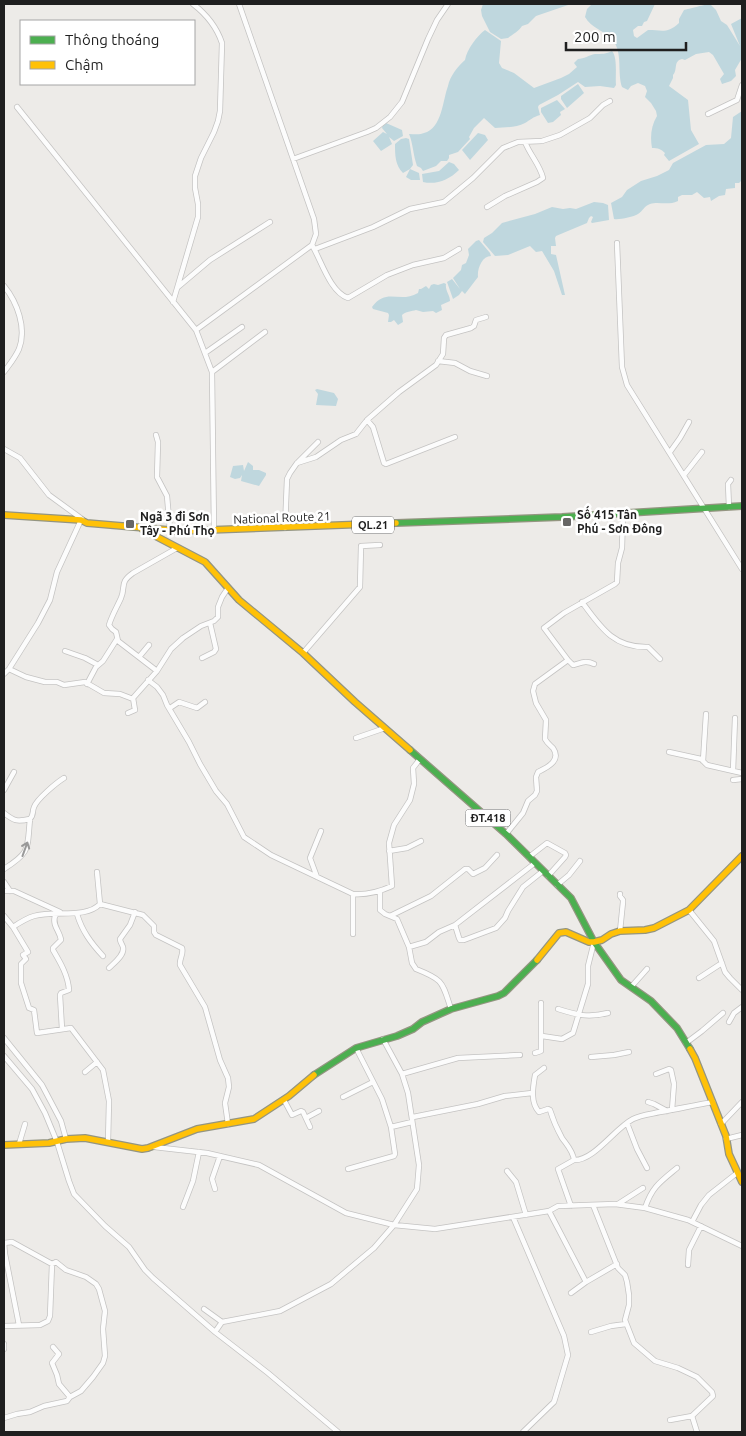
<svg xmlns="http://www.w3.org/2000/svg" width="746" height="1436" viewBox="0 0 746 1436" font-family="Ubuntu,sans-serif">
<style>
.water{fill:#bfd7de}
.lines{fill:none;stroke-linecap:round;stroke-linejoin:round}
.street-casing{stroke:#c4c3c2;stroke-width:6}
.fast-casing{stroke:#949581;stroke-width:8}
.slow-casing{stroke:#949581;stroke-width:8}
.street{stroke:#fcfcfc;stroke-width:4.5}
.fast{stroke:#4caf50;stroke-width:5.5}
.slow{stroke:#ffc107;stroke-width:5.5}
.oneway{stroke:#999}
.poi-dot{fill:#676665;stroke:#fff;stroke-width:2}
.labels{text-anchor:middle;stroke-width:5;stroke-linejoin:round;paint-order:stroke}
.shield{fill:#fff;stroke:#626262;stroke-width:1}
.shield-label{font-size:11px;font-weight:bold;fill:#1f1f1f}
.poi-label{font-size:12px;font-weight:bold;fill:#1f1f1f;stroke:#fff;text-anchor:start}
.street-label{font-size:12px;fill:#1f1f1f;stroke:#fff}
</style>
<rect width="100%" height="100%" fill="#edebe8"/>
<!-- water -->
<path class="water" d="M483,4H571L536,16L528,24L522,26C519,31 513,34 508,38L501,39L490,32L482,16L481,10Z
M592,4H655L647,21L644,22L642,26H638L633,30L634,36L637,38L648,30C662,30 667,34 679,23V19L684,10C688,9 707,4 710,4L716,10L721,21L727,25L740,46L731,24L742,18V58L735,70L736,76L731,81L722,84L720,79L724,74L713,55L709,52L696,54L685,60L682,59C673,61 678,70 673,75V78L669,86L688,100L691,130L699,144L669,161L664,155L665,153C661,149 658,148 652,148C650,137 651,126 657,116L656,111L651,103L645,97L647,91L645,86L638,83L631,86L628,90L622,87C617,72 623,54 613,40C605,31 591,28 585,17L587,9Z
M485,30L501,41L499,63L502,68L514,73L534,88L561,78L569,74L577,67L574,63L578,59C584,59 589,55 595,54C602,54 606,54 612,51C618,58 615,76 616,85L614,88L600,86L585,87L578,82L558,95L539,105L538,107L540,115C533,117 530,120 525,123C516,128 504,127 495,128L484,118L474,128L469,137L470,139L458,152L449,155V158L447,161H441L436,166L423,171L421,168L417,166C413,155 413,143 409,134C414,134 420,135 424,133C442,129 443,99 448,86C450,76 458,66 465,60C467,49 477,36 485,30Z
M578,84L584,93L567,108L561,99V96Z
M557,100L565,109L560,112L561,115L553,122L548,123L541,112V108Z
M742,111V180L739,183H735V188L726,189L725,195L719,196L711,201L710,197L704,198L697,192L692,195H682L678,197V201C667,206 659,201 650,204C644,206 643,211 638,214C633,217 619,220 614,219L611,203L622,197L627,190L641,181L657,176L669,170L673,163L706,145L724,144L731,138L733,117Z
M386,123L402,130L403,136L394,141L389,137L392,144L381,151L373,141L383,132L387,134L382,128L383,125Z
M478,133L485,135L488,140L470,160L462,150Z
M406,138L409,139L413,165L410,169L419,173L420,180H411L406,177L410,169L403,173C395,165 395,155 395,144L401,139Z
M449,162L454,164L459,170C449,180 436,185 423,182L422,174L439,171Z
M594,202L603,203L608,205L609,220L592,223L591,222L593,217L591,216L589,218L587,223L556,236L555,238L556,246H551V254L556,255L565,295H562L554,271L542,251L536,252L530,246L508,255L495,256L483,242L484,238L492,233L502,223L535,214L552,207L563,209L570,208L576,209Z
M479,240L490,253L491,256C482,256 477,269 478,277L465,294L462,291L459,295L453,299L447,282L452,279L460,289L453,278L461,270L462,265L466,263L469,255L468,249L476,241Z
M444,283L446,284C445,291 450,295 450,301L441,305L442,310L436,313L433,311L423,312L416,310C412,311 405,312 402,315L403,322L398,325L394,320L391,322H388L389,315L388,313L373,309L372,307C387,287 399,304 418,293L419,289H421L426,286L429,289L431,285L434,284L438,285Z
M317,389L334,393L338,399L336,406L316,405L318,394L315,390Z
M248,462L253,466V470H259L266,473V475L259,486L241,481L242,475L240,478L235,479L230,477L233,466L243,465L244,471Z"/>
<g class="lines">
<!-- street casing -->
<g class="street-casing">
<path id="street" d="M239,4L314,219L316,234L312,245
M17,107L196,330
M708,114L737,100L742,85
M293,159L367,132L376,128L390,117L402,102L428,39L437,20L448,4
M487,207L505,196L537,182L543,178C540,165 530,155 525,142
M617,243L622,367L627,385L742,569
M315,249L373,227L410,209L444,202L473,178L503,148L518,142L542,141L560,135L590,118L603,105L610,101
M4,286C17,302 27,328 19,349C15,358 9,365 4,372
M178,287L210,260L270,222
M173,302L198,217V204L195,188V176L201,158L214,132L218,121L220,111L222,43C217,28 206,14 193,4
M205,353L242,327
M438,361L455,363L470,371L487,376
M212,372L265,332
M367,420L373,427L384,463L386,464L455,437
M156,435L158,442L157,477L167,496L170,530
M4,449L20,458L49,495L82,519
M670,452L680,438L689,422
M298,462L318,442
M684,475L702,452
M729,507L728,484L731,480
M285,528L287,479L290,473L297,463L316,457L341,440L356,434L367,420L399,392L436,365L443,354L444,338L446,335L471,328L474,326L476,320L486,317
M214,530L212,372L196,330L312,245C321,260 330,292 348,298L387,275L413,265L444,258L459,249
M582,602C601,628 614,648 648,647L660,659
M65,651L85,658L98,665
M303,653L360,587L361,546L380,545
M139,657L149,645
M202,658L214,652L216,649L210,623
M568,660L573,665C581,663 586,660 594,664
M9,669L26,677L45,682H57L64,685L85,682L104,693L120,694L133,699
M157,671L118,641L116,632L112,629L109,625C112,615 117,607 121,598C126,586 119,583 133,573L177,548
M4,674L9,669L38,623L50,600L57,572L81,520
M148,680L157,687L163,695L167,705L189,742L200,764L216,791L227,804L244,837L271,855L353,894C367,895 379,892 392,886L389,843L394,825L410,800L414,784L413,768L420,759
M87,684L96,667L103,661L117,639
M170,708L179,702L197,708L205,702
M128,713L135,710L133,698L157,671L171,649L183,638L201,626L214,621L218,617V607L222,597L228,588
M356,738L385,728
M669,752L701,759L707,765L742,773
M703,761L706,714
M733,771L735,718
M733,780L742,779
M4,790L14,772
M4,813C14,821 17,822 30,819
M506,834L523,813L528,801L535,795L537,791L536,777L538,772C546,768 562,761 553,748C550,745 547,743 545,739L546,720L536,703L533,691L535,684L568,660L544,628L564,613L615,584L617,582L618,563L622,548L623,513
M389,851L407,848L421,841
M529,857L547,843L565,853L566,855L565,857L548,876
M535,863L455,925L459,938L460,940H464L496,928L505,918L508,911L523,887L543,871
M4,869C31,852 27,849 30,819C34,815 32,812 34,807C37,799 56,783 64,778
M97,872L100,904
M317,877L310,858L321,831
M4,882L10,891
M557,885L569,875L580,861
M4,891H14L60,912
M380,892V910L385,914L397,919L409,947L412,963L416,969C444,980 442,982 451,1009
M100,904C86,919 54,910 34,916C27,918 19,923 13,927L28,952L23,955L26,959L21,964V983L29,1008L34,1010L37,1033L71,1028L103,1070L109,1101L108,1142
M100,904L143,915L154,926V932L156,935L182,948C184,954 179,959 180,965L205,1007L220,1060L228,1078L229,1087L225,1103L228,1124
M689,910L714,941L725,972L730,978L742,990
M57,914L55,916C52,926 60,931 61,940L53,948V950C60,962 68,975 69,990L61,993L60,995L62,1029
M77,914C82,931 91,943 103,956
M4,916L13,927
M390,916L431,896L465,869H468L473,874L485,868L497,855
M620,931L623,902V900L620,896V894
M353,934V894
M409,947L426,942L439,932L455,925
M109,968C114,963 125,955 123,947C122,944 120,942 120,939L130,925L135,912
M699,978L722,963
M631,987L647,969
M558,1009C577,1015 588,1018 608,1013
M729,1022L734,1013L742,1007
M542,1036L562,1039L573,1033L588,984V966L594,942
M4,1038L42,1085L61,1121L66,1139
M686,1043L702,1031L723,1013
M535,1053L541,1051V1003
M4,1056L32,1089L45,1113L57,1142L69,1181L74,1194L105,1226L129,1247L145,1270L153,1278L215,1332L268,1373L338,1432
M591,1057L614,1055L629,1052
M544,1068L535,1075C533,1087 530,1102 539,1112L548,1109L550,1110C553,1120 557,1129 562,1138C567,1145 573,1151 574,1160C594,1161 615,1128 633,1119C641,1115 651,1114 660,1112C678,1109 695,1105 713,1102
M85,1072L97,1062
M402,1074L458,1058L520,1055
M656,1074L669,1069L671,1070L674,1084L672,1110
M343,1097L373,1082
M284,1100L292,1115L301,1111L303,1112L310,1127
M648,1102L654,1104L667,1111
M413,1117L478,1104L505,1096L532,1093
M306,1118L319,1111
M627,1123L637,1149L647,1168
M721,1124L742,1102
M391,1127L412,1122
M726,1139L742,1135
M19,1144L25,1124
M154,1147L207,1153L259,1165L346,1213L394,1225L435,1229L549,1211L558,1206L615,1204L645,1208L688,1220L742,1246
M348,1169L394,1156L395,1154L391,1127L382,1099L356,1048
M507,1171L516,1182L526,1215
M215,1189L212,1179L220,1156
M618,1204L643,1188
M593,1205L618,1268L625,1275L627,1282L629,1295V1305L625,1320L634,1343L655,1361L678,1368L697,1377L712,1392L713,1396L692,1416L697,1432
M571,1206L558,1169L574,1160
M183,1207L193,1181L199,1152
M645,1208C652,1187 660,1182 677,1168
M549,1211L586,1282
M513,1217L564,1336L568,1355L554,1402L523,1432
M692,1222L701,1205L709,1195L737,1173
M4,1243L12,1242L52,1264L56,1262L66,1270L86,1277L96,1284L99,1289L105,1311L103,1329L105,1356L103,1363L93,1377L81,1391L70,1397L67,1401L44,1406L30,1412L17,1414L4,1418
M4,1243L5,1254L19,1325
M688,1265L689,1250L701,1226
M571,1293L586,1282L617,1264
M204,1309L222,1322
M4,1326L40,1325L48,1321L50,1316L52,1264
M215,1332L222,1322L280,1311L331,1284L374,1248L394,1225L417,1189L419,1165L408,1093L402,1074L383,1039
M591,1332L611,1326L626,1324
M4,1344V1349
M53,1347L59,1354L52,1363L57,1375L59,1384L70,1397
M670,1420L692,1416"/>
</g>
<!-- fast casing -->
<g class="fast-casing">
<path id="fast" d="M396,523L562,517L742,506
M410,750L506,834L571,898L594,942L621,980L651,1001L677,1028L690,1049
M314,1075L356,1048L397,1036L413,1029L422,1022L451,1009L498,996L504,993L537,960"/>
</g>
<!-- slow casing -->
<g class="slow-casing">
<path id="slow" d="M4,515L81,520L87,523L181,531L396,523
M142,529L205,562L239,600L303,653L355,702L410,750
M537,960L559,933L566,932L589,942H594L602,940L611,934L620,931L645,930L654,928L689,910L742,856
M690,1049L695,1058L726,1136L729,1154L742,1182
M4,1145L49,1143L66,1139L85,1138L142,1149L148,1148L197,1129L254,1119L289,1096L314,1075"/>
</g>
<!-- street -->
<use href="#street" class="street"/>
<!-- fast -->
<use href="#fast" class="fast"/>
<!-- slow -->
<use href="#slow" class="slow"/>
</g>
<!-- one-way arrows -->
<defs><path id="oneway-shaft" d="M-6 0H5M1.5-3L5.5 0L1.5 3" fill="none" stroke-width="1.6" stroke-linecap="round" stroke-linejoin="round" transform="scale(1.25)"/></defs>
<use class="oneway" href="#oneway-shaft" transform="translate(25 849) rotate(-70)"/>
<!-- markers -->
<g class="poi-dot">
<rect x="562" y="517" width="10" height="10" rx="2.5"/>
<rect x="125" y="519" width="10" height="10" rx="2.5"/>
</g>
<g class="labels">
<!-- shield labels -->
<g class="shield">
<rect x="352" y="516.5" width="42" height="17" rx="4"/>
<rect x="465.5" y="809.5" width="45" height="17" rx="4"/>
</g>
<g class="shield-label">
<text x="373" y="529">QL.21</text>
<text x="488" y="822">ĐT.418</text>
</g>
<!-- poi labels -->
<g class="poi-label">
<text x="577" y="519">Số 415 Tân<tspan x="577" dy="14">Phú - Sơn Đông</tspan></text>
<text x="140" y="521">Ngã 3 đi Sơn<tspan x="140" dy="14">Tây - Phú Thọ</tspan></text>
</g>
<!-- street labels -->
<g class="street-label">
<text transform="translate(282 518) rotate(-2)" y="4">National Route 21</text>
</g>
</g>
<!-- border -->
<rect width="746" height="1436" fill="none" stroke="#1f1f1f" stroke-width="10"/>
<!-- legend -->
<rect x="20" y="20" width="175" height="65" fill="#ffffff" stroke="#a5a5a5"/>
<rect x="30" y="36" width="25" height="8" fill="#4caf50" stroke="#a5a5a5"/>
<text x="65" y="45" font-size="15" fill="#1f1f1f">Thông thoáng</text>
<rect x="30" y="61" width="25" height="8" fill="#ffc107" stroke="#a5a5a5"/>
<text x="65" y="70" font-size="15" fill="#1f1f1f">Chậm</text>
<!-- scale -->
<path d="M566 42v8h120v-8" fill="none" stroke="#1f1f1f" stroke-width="2.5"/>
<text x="574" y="42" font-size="15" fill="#1f1f1f" stroke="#ffffff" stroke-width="4" paint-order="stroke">200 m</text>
</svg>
